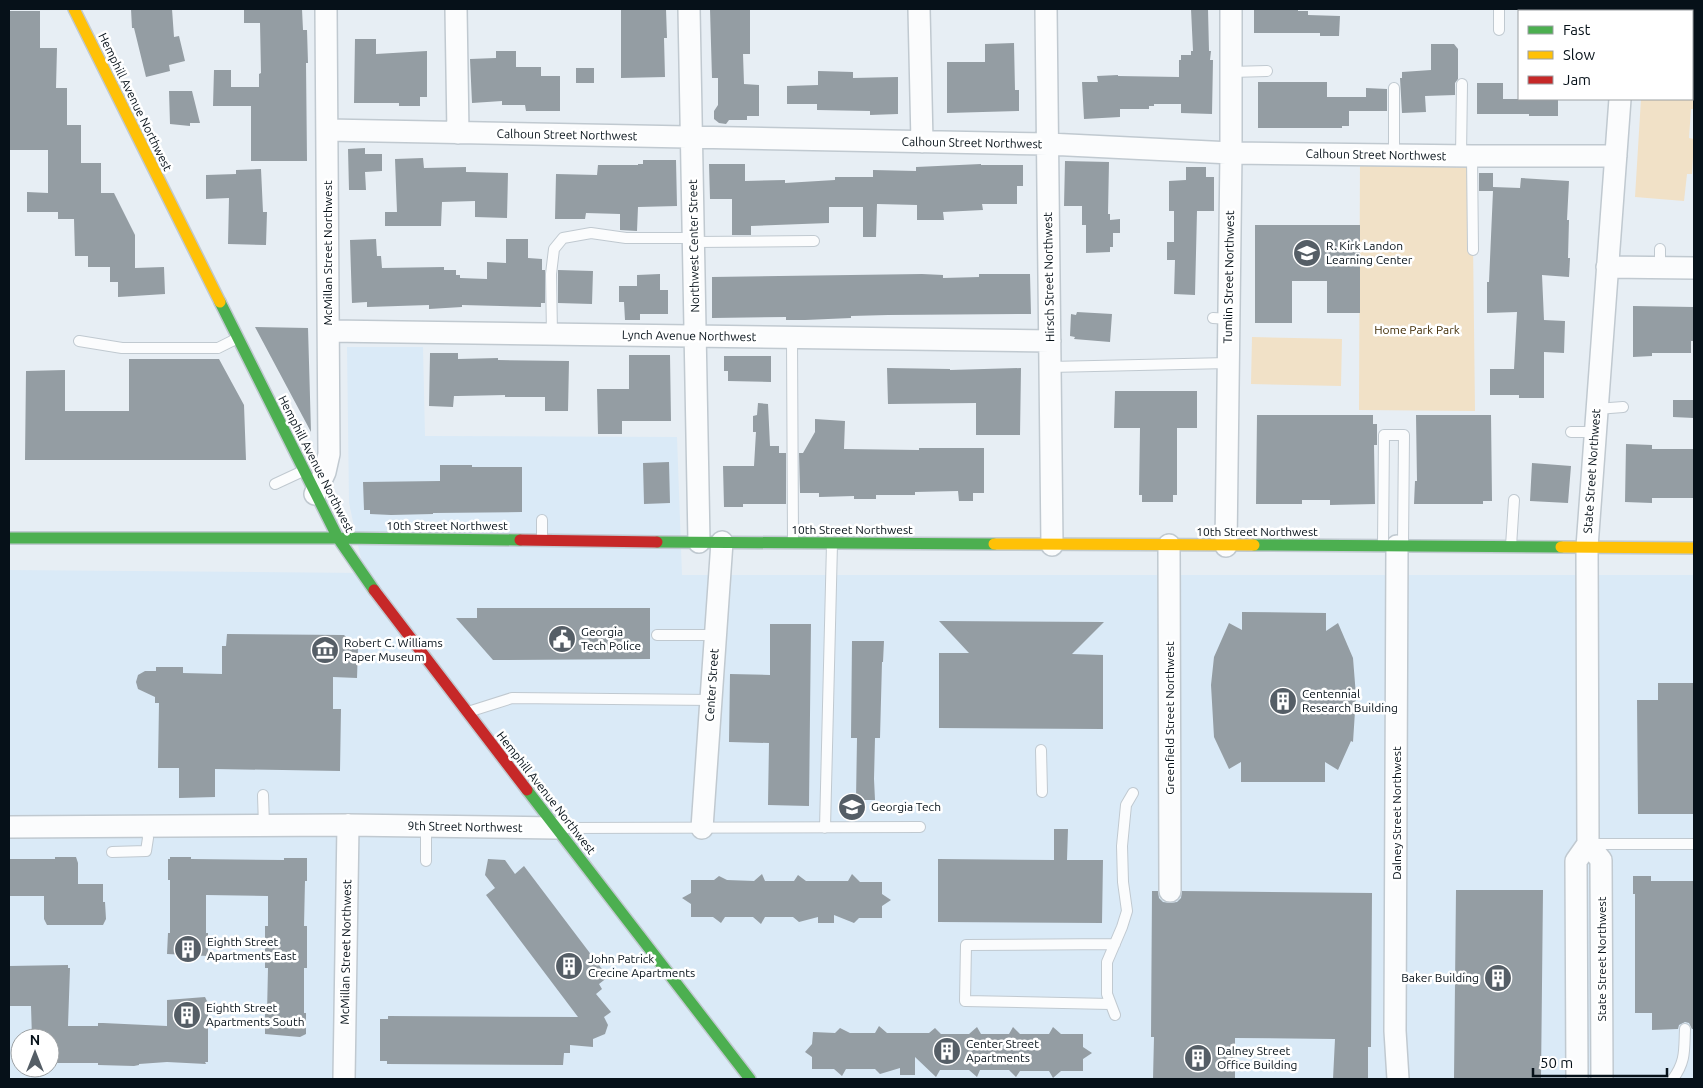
<svg xmlns="http://www.w3.org/2000/svg" width="1703" height="1088" viewBox="0 0 1703 1088" font-family="Ubuntu,sans-serif">
<style>
.built{fill:#daeaf7;fill-rule:evenodd}
.green{fill:#f1e1c7}
.building{fill:#949da3}
.lines{fill:none;stroke-linecap:round;stroke-linejoin:round}
.lane-casing{stroke:#c0c9d0;stroke-width:12}
.street-casing{stroke:#c0c9d0;stroke-width:24}
.fast-casing{stroke:#c0c9d0;stroke-width:14}
.slow-casing{stroke:#c0c9d0;stroke-width:14}
.jam-casing{stroke:#c0c9d0;stroke-width:14}
.lane{stroke:#fbfcfd;stroke-width:10}
.street{stroke:#fbfcfd;stroke-width:21}
.fast{stroke:#4caf50;stroke-width:11}
.slow{stroke:#ffc107;stroke-width:11}
.jam{stroke:#c62828;stroke-width:11}
.labels{text-anchor:middle;stroke-width:5;stroke-linejoin:round;paint-order:stroke}
.street-label{font-size:12px;fill:#061119;stroke:#fff}
.poi-label{font-size:12px;fill:#061119;stroke:#fff;text-anchor:start}
.park-label{font-size:12px;fill:#422d06;stroke:#fff}
</style>
<rect width="100%" height="100%" fill="#e7eef4"/>
<!-- built -->
<path class="built" d="M347,347H423L425,436L677,437L682,575H1694V1079H9V570L364,573L349,503ZM20,1038H50V1068H20Z"/>
<!-- green -->
<path class="green" d="M1692,89H1694V109H1691L1689,138L1694,139L1692,174H1687L1684,201L1635,197L1641,99H1692Z
M1360,155L1472,156L1475,411L1359,410Z
M1252,337L1342,339L1341,386L1251,384Z"/>
<!-- building -->
<path class="building" d="M131,9H172L174,37L179,36L185,61L169,65L170,71L146,77L134,28H132Z
M244,9H302L303,30H307L308,63H306L307,161H251V106H213L214,70H231V87H259V74L261,73L260,23H244Z
M621,9H666L667,38H664L665,77L621,78Z
M710,9H750V54H743L744,84L759,85V116H747V120H729L726,124L719,123L714,119V111L718,105V78H712Z
M1191,9H1208L1209,51H1211L1210,60H1213L1212,114L1181,113V104H1154V106H1149V109H1120V117L1084,119L1082,82H1098L1097,76L1118,75V76L1179,77V60H1181V55H1191V51H1193Z
M1254,9H1298V11H1308V15L1340,16L1339,36H1320V33H1254Z
M9,11H40V48H57L56,88H67V125H81V163H101V193H114L135,235V268L164,267L165,294L118,297V282H110V267H88V256H75L74,219H58V212H27V192L48,193V150H10Z
M355,39H376V54L427,51V97H420V106H399V103H354Z
M1014,43L1015,90H1019V111L947,113V62H985V44Z
M1431,44H1454L1458,49V79L1455,83V95L1425,96L1426,112L1402,113L1400,78H1402V72L1431,70Z
M496,51H516V67H541V76H560V111H526L525,105H502V101L472,103L470,59L496,58Z
M576,68H594V83H576Z
M818,71L853,72V78L898,77V114L870,115V111L817,110V104H787V86L818,85Z
M1258,82H1327V97H1366V88L1387,89V111H1349V126H1342V128H1258Z
M1477,83H1503V99H1558V116H1529V114H1477Z
M169,91H192L200,123H190V126L170,124Z
M365,148V154H382V171L365,172L366,190H349L348,149Z
M423,158L424,168L466,167V172L508,173L507,218L475,217V201L442,202L441,226H385V212H397L395,159Z
M643,160H676L677,206L638,207L637,231L620,230V214L586,213L585,219H555L556,174L597,175L598,165H638V164H643Z
M1065,161L1109,162L1108,214H1110V220L1120,219V233H1113V247H1110V252L1086,253V225H1082V206H1064Z
M709,164H745V181L785,180V183L835,180V177H873V170L916,171V167L981,164V165H1023V186H1017V204H982L983,210L943,212L944,220H917V205L877,204L876,237H863V207H829V223L751,226V235H732V199H710Z
M1186,167H1206V177H1214V211H1197L1195,295L1174,294L1175,260H1167V242H1174V211H1169V181L1186,180Z
M261,169L263,212H267L266,245L228,244L229,198L206,199V175L236,174V170Z
M1479,173H1493V187L1520,188L1521,178L1569,181L1567,220H1569L1568,258H1570L1569,277L1542,275L1544,320L1565,321L1564,353L1544,352V398H1519V395H1490V369H1514L1517,312L1487,313V282H1489L1493,191H1479Z
M1255,225H1360V313H1327V281H1292V323H1255Z
M376,239L377,256H381L382,268L444,267V270H456V275H460V278L487,279V262L506,263V239H528V258L542,259V270H545V303H541V307L462,305V307L429,309V305L367,307V302L352,303L350,240Z
M558,270L593,271L592,304L558,303Z
M660,274V290H668V314H640V320H625L624,302H619V286H637V275Z
M922,274L943,275V278L979,277V274H1030L1031,314L888,315L851,316V318L805,320H786V317L712,318V277Z
M1633,306L1694,307V341H1691V353H1652V356L1633,357Z
M1077,312L1112,314L1110,342L1074,339L1075,337L1070,336L1071,314L1076,315Z
M255,327L308,328L311,432Z
M430,353H458V359L498,358V360L569,361L568,411H545V397H505V395L458,396H454L453,407L429,406Z
M629,355H670L671,421H622V434H598L597,389H629Z
M724,356H771V382L728,381V371H724Z
M129,359H219L244,405L246,460H25L26,371L65,370V411H129Z
M887,368L950,369V370L1021,368L1020,435H976V403L888,404Z
M1115,391H1197V428H1177V495H1173V502H1142V495H1139L1140,428H1114Z
M1673,400H1694V418L1673,417Z
M758,403L768,404L770,446H779V453H786V504H743V507H724L723,466H754L756,432H753V416L757,415Z
M1257,415H1373V424H1377V445H1374L1375,504L1330,505V500H1302V504H1256Z
M1416,415H1491L1492,501H1483V504H1414L1415,481H1417Z
M815,419L845,421L844,449L919,450V448H984V493H973V501H959L958,491L915,492V495H876V499H854V496L819,497V493H800L799,453H803L815,432Z
M1626,444L1652,445V449H1694V498H1652V503L1625,502Z
M669,462L670,503L644,504L643,463Z
M1532,463L1571,466L1568,503L1530,501Z
M440,465H472V467H522V512L433,513V514L391,515L370,514V510H364L363,482L440,481Z
M477,608H650V659L493,660L456,618H477Z
M1242,612L1326,613V631L1338,623L1353,658L1356,696L1353,742L1351,741L1338,770L1325,762V782H1241V762L1229,769L1214,737L1211,685L1214,657L1229,623L1242,630Z
M939,621L1104,622L1072,654L1103,655V729L939,728V653H969Z
M770,624H811L809,806L768,805L769,743L729,742L730,674L770,675Z
M227,634L344,635L358,648L357,678L333,677V709H341L340,771L215,769V797L179,798V768H158L159,703H155V697L138,689L136,682L138,675L145,671H156V667H183V673L222,674V646H226Z
M852,641H884L883,662H882L880,738H875L874,779L875,800H856L857,738H851Z
M1658,683H1694V814H1638L1637,700H1658Z
M1054,829H1068L1067,860H1103L1102,923L938,922V859L1054,860Z
M55,857H76L78,863V884H103V902H105L106,919L103,925H47L44,919V896H9V859H55Z
M170,857H191V859L284,860V858H307V881H305L304,926H307V968H304V1013H306V1034L300,1037L265,1034V1013H267L268,968H265V926H268V896L206,895V933H208V956L167,954L168,933H170V880H168V859H170Z
M488,859L505,860L515,874L524,866L608,977L599,984L602,989L596,994L611,1012L604,1017L608,1025L605,1034L593,1039V1047L570,1045V1053H564L563,1065L387,1064V1061H380V1019H388V1016L578,1017L486,895L495,888L485,875Z
M762,874L765,881H794L798,875L806,881H848L852,874L860,882H882V894L891,900L882,906V918H859L854,923L834,915V923H818V917L799,922L793,917H765L761,924L753,917H725L721,923L713,917H691V904L682,898L691,893V880H714L719,876L727,880L754,881Z
M1633,876H1651V881H1694V1029H1692L1689,1023L1685,1022L1679,1025L1678,1029L1652,1030V1013H1635V894H1633Z
M1456,890H1543L1541,1079H1454Z
M1152,891H1158L1159,898L1163,902L1170,903L1177,902L1181,898L1182,891L1372,893L1371,1047H1368V1079H1333L1335,1039L1235,1038V1079H1153L1154,1037H1151Z
M68,965V968H70L68,1026H98V1023H103L167,1026V1000L205,997L208,1003V1062H205L206,1064L167,1062L139,1064V1065L134,1066L98,1065V1063H50V1038H32L31,1006H9V966Z
M879,1026L887,1033H929L935,1028L941,1034H969L977,1027L981,1034H1009L1013,1027L1020,1034H1049L1053,1027L1061,1034H1083V1047L1092,1053L1083,1059V1071H1061L1053,1078L1049,1071H1020L1016,1077L1009,1070H980L977,1077L969,1070H940L936,1077L915,1057V1075H900V1068L880,1074L875,1069H846L842,1076L834,1069H812V1057L805,1052L812,1044L813,1032L835,1033L840,1028L850,1033H875Z"/>
<g class="lines">
<!-- lane casing -->
<g class="lane-casing">
<path id="lane" d="M1670,10V9
M1499,30V9
M1231,72L1267,71
M1394,88V155
M1461,156L1462,84
M1472,156L1473,250
M694,242L814,241
M1660,249V268
M1213,318L1229,319
M552,334L551,274L554,249L563,238L591,233L626,238H694
M792,338L793,542
M79,341L122,348H218L236,339
M1050,367L1228,363
M1597,409L1623,407
M1571,432H1595
M275,484L303,471
M542,539V520
M1383,545L1384,435H1404L1403,545
M1511,546L1514,500
M657,635H716
M468,712L512,698L712,700
M1041,750L1042,792
M263,795L264,826
M426,826V861
M561,828L920,827
M825,828L832,544
M1589,844H1694
M112,852L146,851L148,838L146,826
M1110,1004L965,1001L966,945L1115,944
M1115,1015L1107,994V962L1122,927L1127,911L1123,882L1122,846L1126,805L1133,793
M1673,1079C1686,1061 1684,1050 1685,1029"/>
</g>
<!-- street casing -->
<g class="street-casing">
<path id="street" d="M456,9L458,133
M689,9L699,542
M919,9L922,142
M1046,9L1052,545
M1626,11L1627,9
M327,130L1048,144L1231,153L1472,156H1616
M1607,267L1694,268
M329,331L1050,341
M315,494L325,472L329,454L326,9
M1169,545L1170,891
M1226,546L1231,153V9
M1397,546L1395,1031L1398,1079
M9,827L348,825L556,828
M702,828L722,542
M1588,844L1601,860L1602,1079
M344,1079L348,825
M1577,1079L1576,861L1588,844L1587,547L1620,99"/>
</g>
<!-- fast casing -->
<g class="fast-casing">
<path id="fast" d="M220,302L338,538L374,590
M9,538H338L520,540
M657,542L994,544
M1254,545L1561,547
M527,790L750,1079"/>
</g>
<!-- slow casing -->
<g class="slow-casing">
<path id="slow" d="M74,9L220,302
M994,544L1254,545
M1561,547L1694,548"/>
</g>
<!-- jam casing -->
<g class="jam-casing">
<path id="jam" d="M520,540L657,542
M374,590L527,790"/>
</g>
<!-- lane -->
<use href="#lane" class="lane"/>
<!-- street -->
<use href="#street" class="street"/>
<!-- fast -->
<use href="#fast" class="fast"/>
<!-- slow -->
<use href="#slow" class="slow"/>
<!-- jam -->
<use href="#jam" class="jam"/>
</g>
<!-- icons -->
<defs>
<g id="school-disc" transform="scale(1.4375)"><circle r="9.5" fill="#555e66" stroke="#fff"/><path d="M0-5L7-2L0 1L-7-2ZM-4 1L0 2.5L4 1V4Q0 6-4 4Z" fill="#fff"/></g>
<g id="civic-disc" transform="scale(1.4375)"><circle r="9.5" fill="#555e66" stroke="#fff"/><path d="M-.6-6.5H3V-4.5H.6V-3L4-1V1h2V6H-6V1h2V-1L-.6-3ZM-1.2 2.5V6h2.4V2.5Z" fill="#fff"/></g>
<g id="museum-disc" transform="scale(1.4375)"><circle r="9.5" fill="#555e66" stroke="#fff"/><path d="M0-6L6-3V-2H-6V-3ZM-5-1h2V3h-2ZM-1-1h2V3h-2ZM3-1h2V3H3ZM-6 4H6V6H-6Z" fill="#fff"/></g>
<g id="building-disc" transform="scale(1.4375)"><circle r="9.5" fill="#555e66" stroke="#fff"/><path d="M-4-6H4V6H1V3H-1V6H-4ZM-2.5-4.3h1.7v1.8h-1.7ZM.8-4.3h1.7v1.8H.8ZM-2.5-1h1.7V.8h-1.7ZM.8-1h1.7V.8H.8Z" fill="#fff"/></g>
<g id="university-disc" transform="scale(1.4375)"><circle r="9.5" fill="#555e66" stroke="#fff"/><path d="M0-5L7-2L0 1L-7-2ZM-4 1L0 2.5L4 1V4Q0 6-4 4Z" fill="#fff"/></g>
</defs>
<g fill-rule="evenodd">
<use href="#school-disc" x="1307" y="253"/>
<use href="#civic-disc" x="562" y="639"/>
<use href="#museum-disc" x="325" y="650"/>
<use href="#building-disc" x="1283" y="701"/>
<use href="#university-disc" x="852" y="807"/>
<use href="#building-disc" x="188" y="949"/>
<use href="#building-disc" x="569" y="966"/>
<use href="#building-disc" x="1498" y="978"/>
<use href="#building-disc" x="187" y="1015"/>
<use href="#building-disc" x="947" y="1051"/>
<use href="#building-disc" x="1198" y="1058"/>
</g>
<g class="labels">
<!-- street labels -->
<g class="street-label">
<text transform="translate(135 102) rotate(64)" y="4">Hemphill Avenue Northwest</text>
<text transform="translate(567 135) rotate(1)" y="4">Calhoun Street Northwest</text>
<text transform="translate(972 143) rotate(1)" y="4">Calhoun Street Northwest</text>
<text transform="translate(1376 155) rotate(1)" y="4">Calhoun Street Northwest</text>
<text transform="translate(694 246) rotate(-91)" y="4">Northwest Center Street</text>
<text transform="translate(328 253) rotate(-90)" y="4">McMillan Street Northwest</text>
<text transform="translate(1049 277) rotate(-91)" y="4">Hirsch Street Northwest</text>
<text transform="translate(1229 277) rotate(-89)" y="4">Tumlin Street Northwest</text>
<text transform="translate(689 336) rotate(1)" y="4">Lynch Avenue Northwest</text>
<text transform="translate(316 464) rotate(63)" y="4">Hemphill Avenue Northwest</text>
<text transform="translate(1592 471) rotate(-86)" y="4">State Street Northwest</text>
<text x="447" y="530">10th Street Northwest</text>
<text x="852" y="534">10th Street Northwest</text>
<text x="1257" y="536">10th Street Northwest</text>
<text transform="translate(712 685) rotate(-86)" y="4">Center Street</text>
<text transform="translate(1170 718) rotate(-90)" y="4">Greenfield Street Northwest</text>
<text transform="translate(546 793) rotate(52)" y="4">Hemphill Avenue Northwest</text>
<text transform="translate(1397 813) rotate(-90)" y="4">Dalney Street Northwest</text>
<text transform="translate(465 827) rotate(1)" y="4">9th Street Northwest</text>
<text transform="translate(346 952) rotate(-89)" y="4">McMillan Street Northwest</text>
<text transform="translate(1602 959) rotate(-90)" y="4">State Street Northwest</text>
</g>
<!-- poi labels -->
<g class="poi-label">
<text x="1326" y="250">R. Kirk Landon<tspan x="1326" dy="14">Learning Center</tspan></text>
<text x="581" y="636">Georgia<tspan x="581" dy="14">Tech Police</tspan></text>
<text x="344" y="647">Robert C. Williams<tspan x="344" dy="14">Paper Museum</tspan></text>
<text x="1302" y="698">Centennial<tspan x="1302" dy="14">Research Building</tspan></text>
<text x="871" y="811">Georgia Tech</text>
<text x="207" y="946">Eighth Street<tspan x="207" dy="14">Apartments East</tspan></text>
<text x="588" y="963">John Patrick<tspan x="588" dy="14">Crecine Apartments</tspan></text>
<text x="1479" y="982" text-anchor="end">Baker Building</text>
<text x="206" y="1012">Eighth Street<tspan x="206" dy="14">Apartments South</tspan></text>
<text x="966" y="1048">Center Street<tspan x="966" dy="14">Apartments</tspan></text>
<text x="1217" y="1055">Dalney Street<tspan x="1217" dy="14">Office Building</tspan></text>
</g>
<!-- park labels -->
<g class="park-label">
<text x="1417" y="334">Home Park Park</text>
</g>
</g>
<!-- border -->
<rect width="1703" height="1088" fill="none" stroke="#061119" stroke-width="20"/>
<!-- legend -->
<rect x="1518" y="10" width="175" height="90" fill="#ffffff" stroke="#9ba0a3"/>
<rect x="1528" y="26" width="25" height="8" fill="#4caf50" stroke="#9ba0a3"/>
<text x="1563" y="35" font-size="15" fill="#061119">Fast</text>
<rect x="1528" y="51" width="25" height="8" fill="#ffc107" stroke="#9ba0a3"/>
<text x="1563" y="60" font-size="15" fill="#061119">Slow</text>
<rect x="1528" y="76" width="25" height="8" fill="#c62828" stroke="#9ba0a3"/>
<text x="1563" y="85" font-size="15" fill="#061119">Jam</text>
<!-- north arrow -->
<g transform="translate(35 1053)"><circle r="24" fill="#ffffff" stroke="#9ba0a3"/>
<path d="M0-4L9 19L0 12L-9 19Z" fill="#555e66"/>
<text y="-8" font-size="14" font-weight="bold" text-anchor="middle" fill="#061119">N</text>
</g>
<!-- scale -->
<path d="M1533 1068v8h134v-8" fill="none" stroke="#061119" stroke-width="2.5"/>
<text x="1540" y="1068" font-size="15" fill="#061119" stroke="#ffffff" stroke-width="4" paint-order="stroke">50 m</text>
</svg>
